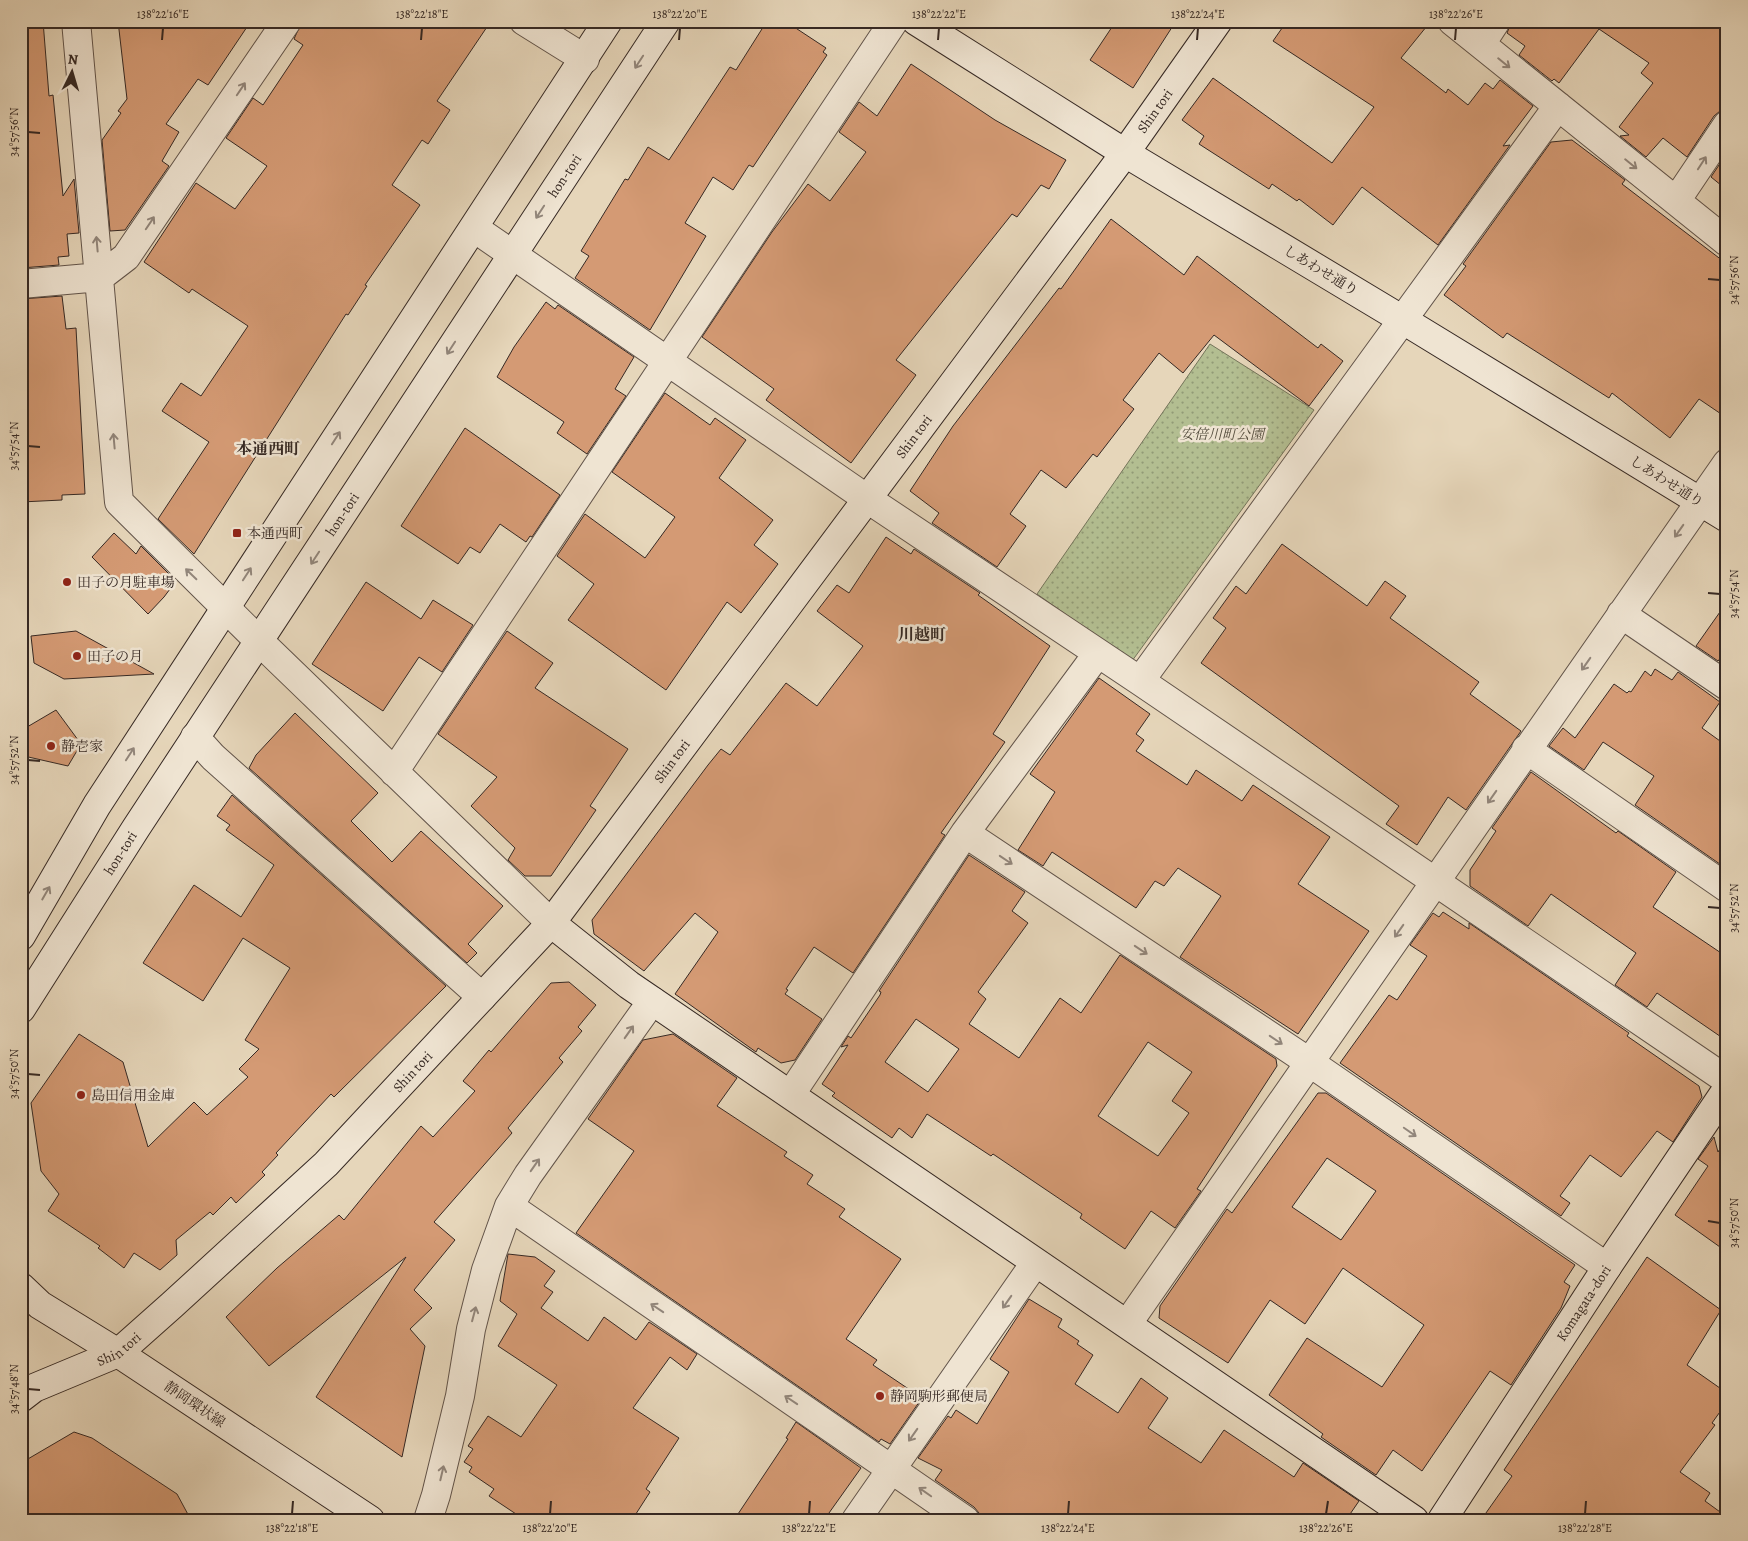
<svg xmlns="http://www.w3.org/2000/svg" width="1748" height="1541" viewBox="0 0 1748 1541" font-family="Alegreya,'Noto Serif JP',serif">
<style>
.park{fill:url(#park-dots);stroke:#74745a}
.building{fill:#d49a74;stroke:#362924;fill-rule:evenodd}
.lines{fill:none;stroke-linecap:round;stroke-linejoin:round}
.street-casing{stroke:#62544a;stroke-width:30}
.secondary-casing{stroke:#362924;stroke-width:30}
.street{stroke:#efe4d2;stroke-width:28}
.secondary{stroke:#efe4d2;stroke-width:28}
.oneway{stroke:#92867b}
.ticks{fill:none;stroke:#362924;stroke-width:2}
.poi-dot{fill:#8f2418;stroke:#efe4d2;stroke-width:2}
.labels{text-anchor:middle;stroke-width:5;stroke-linejoin:round;paint-order:stroke}
.street-label{font-size:14px;fill:#362924;stroke:#efe4d2}
.park-label{font-size:14px;font-style:italic;fill:#554e3f;stroke:#efe4d2}
.poi-label{font-size:14px;fill:#362924;stroke:#efe4d2;text-anchor:start}
.quarter-label{font-size:16px;font-weight:bold;fill:#362924;stroke:#efe4d2}
.neatline{fill:none;stroke:#362924;stroke-width:2}
.ticks-label{font-size:12px;text-anchor:middle;fill:#362924}
</style>
<defs>
<pattern id="park-dots" width="8" height="8" patternUnits="userSpaceOnUse" patternTransform="scale(1.25)"><rect width="8" height="8" fill="#b3be91"/><path d="M2 2h.1M6 6h.1" fill="none" stroke="#929a76" stroke-width="1.8" stroke-linecap="round"/></pattern>
</defs>
<rect width="100%" height="100%" fill="#e6d6ba"/>
<filter id="stains"><feTurbulence type="fractalNoise" baseFrequency=".004" numOctaves="4"/><feColorMatrix values="0 0 0 0 .2 0 0 0 0 .09 0 0 0 0 .02 0 0 0 .5 -.17"/></filter>
<radialGradient id="worn" r=".72"><stop offset=".6" stop-color="#630" stop-opacity="0"/><stop offset="1" stop-color="#630" stop-opacity=".3"/></radialGradient>
<!-- park -->
<path class="park" d="M1210,344L1314,410L1132,661L1037,594Z"/>
<!-- building -->
<path class="building" d="M21,21H43L49,96L53,95L63,196L74,179L79,233L67,234L69,256L58,257L59,265L21,268L22,188H24L21,153Z
M118,21H251L208,85L198,79L166,124L179,132L162,161L169,166L125,230L110,231L102,140L121,113L118,111L127,99Z
M302,21H491L437,101L450,110L428,144L422,140L392,185L420,205L365,285L367,286L348,315L346,314L194,554L158,519L209,442L162,411L181,383L201,396L248,326L192,289L189,293L144,262L196,183L235,209L267,166L226,138L253,98L263,105L303,45L294,39Z
M767,21H785L826,48L823,52L827,55L753,167L749,165L733,190L713,177L685,223L706,236L650,330L575,278L589,256L581,251L625,179L628,180L648,147L669,160L730,67L736,70Z
M1116,21H1176L1133,88L1090,60Z
M1287,21H1431L1401,58L1446,93L1448,89L1468,105L1485,83L1493,89L1500,80L1533,106L1503,146L1510,145L1438,245L1362,187L1333,225L1299,199L1297,201L1272,184L1269,189L1199,144L1204,136L1182,120L1213,78L1332,163L1374,107L1273,41Z
M1512,21H1727V110L1720,111L1714,116L1687,157L1663,138L1646,157L1620,136L1629,135L1619,127L1653,83L1641,73L1649,63L1599,29L1559,83L1554,79L1552,81L1519,55L1525,46L1507,33Z
M911,64L995,120L1066,160L1049,189L1041,185L1017,217L1012,214L896,360L916,375L851,463L766,400L774,389L702,337L772,232L808,184L830,201L866,152L839,132L859,102L877,116Z
M1572,140L1625,180L1622,184L1727,264V418L1699,399L1670,438L1612,393L1609,398L1507,333L1503,338L1444,295L1466,266L1463,264L1551,142Z
M1727,153V190L1711,177Z
M1111,219L1184,275L1197,256L1318,348L1321,344L1343,361L1309,406L1214,335L1183,373L1159,353L1123,400L1134,409L1097,457L1093,454L1066,488L1041,470L1010,514L1026,526L997,567L932,523L939,513L910,491L953,426L1059,288L1061,289Z
M62,296L66,329L76,328L85,494L62,495V500L21,502V299Z
M546,302L555,309L558,305L634,357L615,389L626,396L587,454L557,433L564,422L497,377L514,347Z
M665,393L710,425L715,418L746,440L719,478L773,520L754,545L778,564L741,613L727,602L666,690L568,620L594,584L557,556L585,514L645,558L675,517L612,472Z
M465,428L560,495L532,537L530,536L526,542L500,524L480,553L470,547L458,564L401,526Z
M114,533L136,554L141,546L176,581L164,597L148,614L92,557Z
M886,537L911,554L914,549L980,593L978,595L1050,646L993,734L1005,742L941,833L945,835L853,973L814,947L786,989L788,990L785,994L822,1019L795,1060L781,1063L758,1048L756,1052L675,994L718,932L695,913L644,971L594,934L592,920L708,765L721,749L730,755L786,683L817,706L863,646L817,611L837,585L849,593Z
M1282,544L1367,606L1385,581L1406,596L1390,618L1479,682L1470,694L1521,731L1466,810L1448,797L1417,845L1386,824L1399,806L1201,663L1226,628L1213,618L1236,586L1246,594Z
M366,582L421,619L433,600L473,625L442,672L419,657L383,711L312,664Z
M1727,602V650L1718,661L1696,646Z
M76,631L96,642L154,674L64,679L34,663L31,636Z
M507,631L553,663L535,688L628,749L590,806L596,810L551,876H525L508,860L515,848L471,806L497,777L438,734Z
M1655,669L1672,680L1678,672L1720,702L1702,728L1727,746V869L1635,805L1654,776L1603,742L1584,770L1549,746L1563,728L1575,738L1614,684L1627,693L1629,691L1631,692L1645,671L1651,676Z
M1099,678L1150,714L1136,734L1144,740L1136,751L1187,785L1196,770L1242,801L1253,785L1330,837L1298,884L1369,931L1298,1034L1180,957L1221,896L1178,868L1164,886L1155,881L1136,908L1052,852L1043,866L1018,850L1055,792L1030,774Z
M56,710L81,744L68,766L24,756L22,730Z
M295,713L378,793L351,821L392,862L421,831L503,906L468,944L477,953L467,963L249,768L256,755Z
M1531,772L1616,833L1618,831L1676,872L1653,907L1727,957V1041L1657,993L1647,1007L1615,985L1636,953L1551,894L1528,926L1470,886V870L1496,831L1492,828Z
M232,795L446,986L334,1097L331,1094L276,1153L278,1155L262,1172L265,1175L236,1203L231,1197L213,1215L210,1212L176,1240L177,1255L160,1270L134,1253L124,1268L98,1248L100,1246L48,1211L59,1194L41,1171L31,1103L79,1034L123,1062L148,1147L194,1102L207,1115L248,1077L239,1069L259,1049L245,1040L290,968L243,938L203,1001L143,963L194,885L241,917L274,865L226,830L230,825L217,816Z
M969,855L1025,892L1012,911L1028,923L978,992L986,999L969,1024L1019,1058L1060,998L1081,1013L1120,955L1276,1059L1277,1066L1197,1189L1201,1191L1175,1228L1151,1211L1125,1249L1080,1218L1082,1214L993,1154L991,1156L927,1114L912,1138L899,1128L892,1138L832,1096L835,1093L822,1084L848,1045L841,1047L848,1036L851,1038L880,995L881,992L879,991ZM916,1019L959,1049L928,1092L885,1062ZM1148,1042L1192,1072L1172,1101L1189,1113L1158,1156L1098,1116Z
M1443,912L1469,929V923L1629,1033L1627,1036L1699,1086L1702,1097L1673,1142L1657,1131L1621,1177L1590,1155L1560,1196L1570,1203L1561,1216L1340,1063L1389,995L1397,1000L1427,956L1410,945L1433,913L1439,917Z
M569,982L596,1005L578,1027L582,1031L559,1058L563,1062L508,1128L512,1133L434,1222L455,1240L414,1290L432,1308L410,1329L425,1346L402,1457L316,1397L406,1257L269,1366L226,1317L277,1268L339,1215L344,1220L421,1126L433,1137L475,1091L463,1081L489,1050L491,1052L551,983Z
M673,1034L737,1078L717,1106L787,1152L784,1156L813,1175L807,1184L845,1209L839,1217L901,1259L846,1339L877,1360L873,1365L922,1398L890,1444L881,1439L879,1442L576,1233L634,1151L588,1119L643,1040Z
M1318,1093H1326L1575,1265L1564,1282L1570,1286L1561,1308L1511,1385L1490,1371L1422,1471L1393,1450L1376,1475L1321,1437L1323,1434L1269,1395L1307,1338L1382,1387L1424,1325L1343,1268L1305,1324L1270,1300L1228,1363L1159,1318L1160,1306L1227,1209L1232,1213ZM1327,1158L1376,1191L1341,1240L1292,1207Z
M1714,1137L1718,1152L1727,1138V1252L1675,1215L1708,1166L1698,1159Z
M508,1254L535,1257L555,1271L544,1286L553,1292L541,1308L588,1341L604,1317L636,1340L649,1322L697,1354L687,1370L670,1357L633,1408L679,1438L646,1489L650,1492L632,1520H525L489,1496L494,1489L469,1472L472,1467L464,1462L473,1449L468,1446L488,1416L521,1437L557,1385L498,1346L517,1314L500,1301Z
M1647,1257L1721,1310L1687,1365L1727,1393V1402L1712,1423L1715,1425L1680,1472L1710,1493L1705,1501L1727,1517V1520H1481L1512,1476L1504,1470Z
M1029,1299L1062,1319L1058,1327L1079,1341L1077,1344L1093,1355L1075,1384L1118,1413L1141,1378L1168,1398L1148,1428L1201,1463L1224,1430L1294,1477L1303,1463L1359,1501L1346,1520H980L979,1513L974,1507L935,1480L942,1470L918,1458L948,1416L951,1418L956,1410L977,1424L1009,1372L990,1359Z
M796,1422L861,1468L824,1520H734L788,1439L786,1438Z
M74,1432L92,1438L177,1494L191,1520H21V1463Z"/>
<g class="lines">
<!-- street casing -->
<g class="street-casing">
<path id="street" d="M76,21L119,502L260,642L551,923
M524,21L585,59
M1452,21L1727,242
M1481,44L1496,21
M1676,201L1727,125
M474,228L866,498L1140,681L1727,1080
M21,284L100,277L126,257L287,21
M1621,614L1727,686
M1140,681L1558,106
M195,737L213,757L482,997
M1526,749L1727,888
M394,772L894,21
M965,833L1309,1062L1607,1267
M791,1094L965,833L1098,653
M509,1206L965,1520
M1128,1323L1727,463
M428,1520L436,1495L460,1396L471,1329L486,1270L509,1206L528,1175L652,1001
M856,1520L1035,1263"/>
</g>
<!-- secondary casing -->
<g class="secondary-casing">
<g id="secondary">
<path d="M916,21L1125,153L1403,320L1727,518"/>
<path d="M551,923L629,985L1414,1520"/>
<path d="M21,936L97,805L608,21"/>
<path id="s1" d="M21,1009L136,828L666,21"/>
<path d="M21,1287L40,1305L118,1353L370,1520"/>
<path id="s2" d="M21,1398L34,1388L118,1353L172,1305L326,1164L551,923L1125,153L1218,21"/>
<path id="s3" d="M1442,1520L1607,1267L1727,1089"/>
</g>
</g>
<!-- street -->
<use href="#street" class="street"/>
<!-- secondary -->
<use href="#secondary" class="secondary"/>
</g>
<!-- one-way arrows -->
<defs><path id="oneway-shaft" d="M-6 0H5M1.5-3L5.5 0L1.5 3" fill="none" stroke-width="1.6" stroke-linecap="round" stroke-linejoin="round" transform="scale(1.25)"/></defs>
<g class="oneway">
<use href="#oneway-shaft" transform="translate(639 62) rotate(123)"/>
<use href="#oneway-shaft" transform="translate(1504 63) rotate(39)"/>
<use href="#oneway-shaft" transform="translate(241 89) rotate(-56)"/>
<use href="#oneway-shaft" transform="translate(1702 163) rotate(-57)"/>
<use href="#oneway-shaft" transform="translate(1631 164) rotate(39)"/>
<use href="#oneway-shaft" transform="translate(540 212) rotate(123)"/>
<use href="#oneway-shaft" transform="translate(150 223) rotate(-56)"/>
<use href="#oneway-shaft" transform="translate(97 244) rotate(-95)"/>
<use href="#oneway-shaft" transform="translate(451 348) rotate(123)"/>
<use href="#oneway-shaft" transform="translate(336 438) rotate(-57)"/>
<use href="#oneway-shaft" transform="translate(114 441) rotate(-95)"/>
<use href="#oneway-shaft" transform="translate(1679 531) rotate(125)"/>
<use href="#oneway-shaft" transform="translate(315 558) rotate(123)"/>
<use href="#oneway-shaft" transform="translate(191 574) rotate(-136)"/>
<use href="#oneway-shaft" transform="translate(247 574) rotate(-57)"/>
<use href="#oneway-shaft" transform="translate(1586 664) rotate(125)"/>
<use href="#oneway-shaft" transform="translate(130 754) rotate(-57)"/>
<use href="#oneway-shaft" transform="translate(1492 797) rotate(125)"/>
<use href="#oneway-shaft" transform="translate(1006 860) rotate(34)"/>
<use href="#oneway-shaft" transform="translate(46 893) rotate(-60)"/>
<use href="#oneway-shaft" transform="translate(1399 931) rotate(125)"/>
<use href="#oneway-shaft" transform="translate(1141 950) rotate(34)"/>
<use href="#oneway-shaft" transform="translate(629 1032) rotate(-55)"/>
<use href="#oneway-shaft" transform="translate(1276 1040) rotate(34)"/>
<use href="#oneway-shaft" transform="translate(1410 1132) rotate(35)"/>
<use href="#oneway-shaft" transform="translate(535 1165) rotate(-55)"/>
<use href="#oneway-shaft" transform="translate(1007 1302) rotate(125)"/>
<use href="#oneway-shaft" transform="translate(657 1308) rotate(-146)"/>
<use href="#oneway-shaft" transform="translate(474 1314) rotate(-75)"/>
<use href="#oneway-shaft" transform="translate(791 1400) rotate(-146)"/>
<use href="#oneway-shaft" transform="translate(913 1435) rotate(125)"/>
<use href="#oneway-shaft" transform="translate(442 1473) rotate(-77)"/>
<use href="#oneway-shaft" transform="translate(925 1492) rotate(-145)"/>
</g>
<!-- ticks -->
<path class="ticks" d="M162,40L163,28M421,40L422,28M679,40L680,28M938,40L939,28M1197,40L1198,28M1455,40L1456,28M28,132L40,133M1708,279L1720,280M28,446L40,447M1708,593L1720,594M28,760L40,761M1708,907L1720,908M28,1074L40,1075M1708,1221L1720,1223M28,1389L40,1390M292,1514L293,1501M550,1514L551,1501M809,1514L810,1501M1068,1514L1069,1501M1326,1514L1328,1501M1585,1514L1586,1501"/>
<!-- markers -->
<g class="poi-dot">
<rect x="232" y="528" width="10" height="10" rx="2.5"/>
<circle cx="67" cy="582" r="5"/>
<circle cx="77" cy="656" r="5"/>
<circle cx="51" cy="746" r="5"/>
<circle cx="81" cy="1095" r="5"/>
<circle cx="880" cy="1396" r="5"/>
</g>
<g class="labels">
<!-- street labels -->
<g class="street-label">
<text dy="5" stroke="none"><textPath href="#s2" startOffset="1730">Shin tori</textPath></text>
<text dy="5" stroke="none"><textPath href="#s1" startOffset="995">hon-tori</textPath></text>
<text transform="translate(1321 270) rotate(31)" y="5">しあわせ通り</text>
<text dy="5" stroke="none"><textPath href="#s2" startOffset="1325">Shin tori</textPath></text>
<text transform="translate(1667 481) rotate(32)" y="5">しあわせ通り</text>
<text dy="5" stroke="none"><textPath href="#s1" startOffset="590">hon-tori</textPath></text>
<text dy="5" stroke="none"><textPath href="#s2" startOffset="920">Shin tori</textPath></text>
<text dy="5" stroke="none"><textPath href="#s1" startOffset="185">hon-tori</textPath></text>
<text dy="5" stroke="none"><textPath href="#s2" startOffset="515">Shin tori</textPath></text>
<text dy="5" stroke="none"><textPath href="#s3" startOffset="259">Komagata-dori</textPath></text>
<text dy="5" stroke="none"><textPath href="#s2" startOffset="110">Shin tori</textPath></text>
<text transform="translate(195 1404) rotate(34)" y="5">静岡環状線</text>
</g>
<!-- park labels -->
<g class="park-label">
<text x="1222" y="439">安倍川町公園</text>
</g>
<!-- poi labels -->
<g class="poi-label">
<text x="247" y="538">本通西町</text>
<text x="77" y="587">田子の月駐車場</text>
<text x="87" y="661">田子の月</text>
<text x="61" y="751">静壱家</text>
<text x="91" y="1100">島田信用金庫</text>
<text x="890" y="1401">静岡駒形郵便局</text>
</g>
<!-- quarter labels -->
<g class="quarter-label">
<text x="268" y="454">本通西町</text>
<text x="922" y="640">川越町</text>
</g>
</g>
<!-- margin -->
<rect width="1748" height="1541" fill="none" stroke="#e6d6ba" stroke-width="55"/>
<!-- north arrow -->
<g transform="translate(72 72) rotate(5)" stroke="#efe4d2" stroke-width="4" paint-order="stroke">
<path d="M0-4L9 19L0 12L-9 19Z" fill="#362924"/>
<text y="-8" font-size="14" font-weight="bold" text-anchor="middle" fill="#362924">N</text>
</g>
<rect x="28" y="28" width="1692" height="1486" class="neatline"/>
<g class="ticks-label">
<text x="163" y="18">138°22'16"E</text>
<text x="422" y="18">138°22'18"E</text>
<text x="680" y="18">138°22'20"E</text>
<text x="939" y="18">138°22'22"E</text>
<text x="1198" y="18">138°22'24"E</text>
<text x="1456" y="18">138°22'26"E</text>
<text transform="translate(14 132) rotate(-90)" y="4">34°57'56"N</text>
<text transform="translate(1734 280) rotate(-90)" y="4">34°57'56"N</text>
<text transform="translate(14 446) rotate(-90)" y="4">34°57'54"N</text>
<text transform="translate(1734 594) rotate(-90)" y="4">34°57'54"N</text>
<text transform="translate(14 760) rotate(-90)" y="4">34°57'52"N</text>
<text transform="translate(1734 908) rotate(-90)" y="4">34°57'52"N</text>
<text transform="translate(14 1074) rotate(-90)" y="4">34°57'50"N</text>
<text transform="translate(1734 1223) rotate(-90)" y="4">34°57'50"N</text>
<text transform="translate(14 1389) rotate(-90)" y="4">34°57'48"N</text>
<text x="292" y="1532">138°22'18"E</text>
<text x="550" y="1532">138°22'20"E</text>
<text x="809" y="1532">138°22'22"E</text>
<text x="1068" y="1532">138°22'24"E</text>
<text x="1326" y="1532">138°22'26"E</text>
<text x="1585" y="1532">138°22'28"E</text>
</g>
<rect width="100%" height="100%" filter="url(#stains)"/>
<rect width="100%" height="100%" fill="url(#worn)"/>
</svg>
